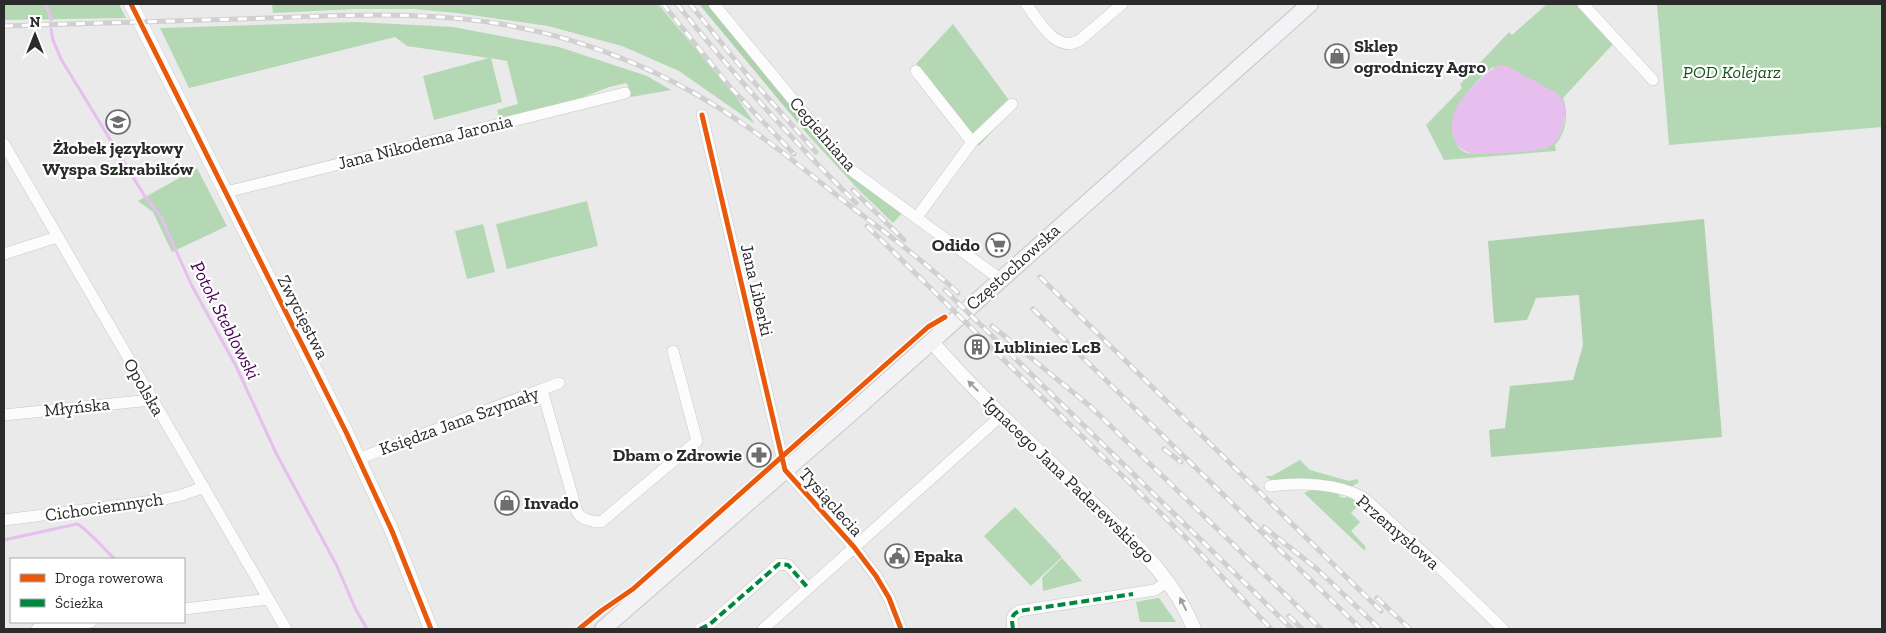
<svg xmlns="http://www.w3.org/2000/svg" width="1886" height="633" viewBox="0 0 1886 633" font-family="'Zilla Slab',serif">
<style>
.green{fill:#b5d8b4;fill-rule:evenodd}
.forest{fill:#afd2ae}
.water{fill:#e7bfee}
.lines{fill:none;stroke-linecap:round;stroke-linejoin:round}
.stream{stroke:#e7bfee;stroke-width:3}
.minor-casing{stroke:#c7c8c7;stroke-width:12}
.tertiary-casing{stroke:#c7c8c7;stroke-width:15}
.secondary-casing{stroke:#c7c8c7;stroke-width:18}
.minor{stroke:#fcfcfc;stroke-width:11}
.tertiary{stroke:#fcfcfc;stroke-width:14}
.secondary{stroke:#f3f2f4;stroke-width:16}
.rail-casing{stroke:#cfd0cf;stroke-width:5}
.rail{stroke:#fff;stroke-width:3;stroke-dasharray:9;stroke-linecap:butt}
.quiet{stroke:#00873e;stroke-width:4;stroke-dasharray:8 4;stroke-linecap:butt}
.cycleway-casing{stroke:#fff;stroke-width:8}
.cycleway{stroke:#e8590c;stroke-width:5}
.oneway{fill:#9e9e9e}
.labels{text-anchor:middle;stroke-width:4.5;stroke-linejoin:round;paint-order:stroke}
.poi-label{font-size:18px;font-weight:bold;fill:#2a2b2a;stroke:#fff;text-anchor:start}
.park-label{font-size:18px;font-style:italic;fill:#155618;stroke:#fff}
.street-label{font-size:18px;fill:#2a2b2a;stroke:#fff}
.water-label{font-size:19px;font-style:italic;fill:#490054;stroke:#fff}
</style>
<rect width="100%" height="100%" fill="#e9eae9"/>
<!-- green -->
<path class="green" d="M4,4H119L126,18L4,20Z
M272,4H658L737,98L755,124L679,71L622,46L548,26L457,13L414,9H355L273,13Z
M1547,4H1576L1613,44L1563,98C1569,113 1566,133 1555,145L1556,151L1444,160L1426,125L1462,88L1460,84L1509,32L1512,35ZM1493,67L1565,118L1561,132L1546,148L1476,154C1465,154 1459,151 1455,140C1445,111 1472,85 1493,67Z
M1657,4H1882V127L1669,145Z
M356,22L453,27L559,47L647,76L671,90L631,97L627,83L609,87L581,98L500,119L497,110L518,104L507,61L491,58L502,102L434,120L423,76L489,58L407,46L395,37L189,88L160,28Z
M953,24L1014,107L979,146L916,64Z
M813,132L903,212L893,223L857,188L808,135Z
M197,168L227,226L172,252L153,212L138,201Z
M587,201L598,246L507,269L496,224Z
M483,224L495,272L467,279L455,231Z
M1300,460L1310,470L1349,481L1357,479L1359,482L1350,488L1273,482L1265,476H1272Z
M1313,489L1339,494L1340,497L1345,498L1347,497L1361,503L1369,509L1358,505L1351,513L1360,522L1351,531L1365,546V551L1304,493Z
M1015,507L1062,557L1031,586L984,536Z
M1062,558L1082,581L1043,591L1042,578Z
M1157,598H1159L1176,622H1140L1136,602Z"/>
<!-- forest -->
<path class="forest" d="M699,4H708L813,132L808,135Z
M1704,219L1722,437L1491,457L1489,430L1505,428L1510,386L1573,380L1583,345L1579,295L1536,298L1527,320L1494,323L1488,241Z"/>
<!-- water -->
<path class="water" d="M1500,65L1507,66L1558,94C1566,104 1567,111 1563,123C1561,131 1560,139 1553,144C1540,154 1494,153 1476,154C1454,153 1448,131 1454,113C1458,99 1487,70 1500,65Z"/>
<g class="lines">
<!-- stream -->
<path class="stream" d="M46,4L51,20
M51,29L53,40L61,59L144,195L161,217L192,286L236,366L276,453L337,566L355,608L367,629
M4,540L77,524C84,526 107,552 115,559"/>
<!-- minor casing -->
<g class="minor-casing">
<path id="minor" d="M714,4L850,169L1000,279
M1026,4C1038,19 1056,55 1080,40L1122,4
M1583,4L1653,80
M916,71L972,142L917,217
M702,115L785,470L854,547L876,576L889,598L901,629
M972,142L1012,104
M4,144L286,629
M226,192L625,93
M4,254L57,237
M542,390L577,512C581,519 592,522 601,522L697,441L673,351
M4,415L151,400
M358,459L559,383
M1270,486C1299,482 1339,483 1364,498L1439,567L1503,629
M4,520L161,500L182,495L204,487
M184,609L268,599
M37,629L91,622
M700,629L710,624L779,564L788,565L808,588
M763,629L1002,415
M1013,629C1012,621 1010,615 1019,611L1155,590L1168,581"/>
</g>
<!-- tertiary casing -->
<g class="tertiary-casing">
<path id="tertiary" d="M131,4L346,432L392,531L431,629
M931,341C978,395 1032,445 1084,495C1127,538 1171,571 1194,629"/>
</g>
<!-- secondary casing -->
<g class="secondary-casing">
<path id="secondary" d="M603,629L858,407L1310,4"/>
</g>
<!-- minor -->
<use href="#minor" class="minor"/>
<!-- tertiary -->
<use href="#tertiary" class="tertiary"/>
<!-- secondary -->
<use href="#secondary" class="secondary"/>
<!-- rail casing -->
<g class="rail-casing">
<path id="rail" d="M663,4L730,87L794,154
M677,4C733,74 792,140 856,203
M690,4L745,72L816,152
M4,26C92,23 180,21 269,18C348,15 429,11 507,25C595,41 677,77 749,128C781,150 810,174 840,198C880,229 921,258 958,293
M853,190L904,240
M867,226L1185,537L1271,629
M1040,277L1381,611
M945,290L1292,629
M1033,309L1361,629
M992,326L1091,407L1321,629
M1164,449L1181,462
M1264,527L1317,569L1380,629
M1377,598L1410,629
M1289,616L1302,629"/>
</g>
<!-- rail -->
<use href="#rail" class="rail"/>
<!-- quiet -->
<path class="quiet" d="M700,629L710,624L779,564L788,565L808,588
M1013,629C1012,621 1010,615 1019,611L1133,594"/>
<!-- cycleway casing -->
<g class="cycleway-casing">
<path id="cycleway" d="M131,4L346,432L392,531L431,629
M702,115L785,470L854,547L876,576L889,598L901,629
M579,629L601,611L633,589L928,327L945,317"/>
</g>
<!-- cycleway -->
<use href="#cycleway" class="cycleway"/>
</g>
<!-- one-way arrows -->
<defs><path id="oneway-solid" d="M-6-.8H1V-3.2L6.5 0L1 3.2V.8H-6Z" transform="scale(1.25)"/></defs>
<g class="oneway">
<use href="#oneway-solid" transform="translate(973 386) rotate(-135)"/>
<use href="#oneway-solid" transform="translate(1183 604) rotate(-117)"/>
</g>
<!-- icons -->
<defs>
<g id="shop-ring" transform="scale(1.25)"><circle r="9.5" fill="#fff" stroke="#6d6e6d" stroke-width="1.5"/><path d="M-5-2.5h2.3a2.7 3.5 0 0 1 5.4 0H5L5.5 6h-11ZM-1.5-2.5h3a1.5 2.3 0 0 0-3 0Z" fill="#6d6e6d"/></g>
<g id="school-ring" transform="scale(1.25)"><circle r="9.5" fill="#fff" stroke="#6d6e6d" stroke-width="1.5"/><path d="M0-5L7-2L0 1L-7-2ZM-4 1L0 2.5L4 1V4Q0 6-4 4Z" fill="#6d6e6d"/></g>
<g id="supermarket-ring" transform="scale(1.25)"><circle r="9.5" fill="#fff" stroke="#6d6e6d" stroke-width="1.5"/><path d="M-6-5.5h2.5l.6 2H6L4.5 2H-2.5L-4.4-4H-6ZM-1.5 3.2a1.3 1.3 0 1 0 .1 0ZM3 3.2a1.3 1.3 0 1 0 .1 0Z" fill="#6d6e6d"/></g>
<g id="building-ring" transform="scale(1.25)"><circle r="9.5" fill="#fff" stroke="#6d6e6d" stroke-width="1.5"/><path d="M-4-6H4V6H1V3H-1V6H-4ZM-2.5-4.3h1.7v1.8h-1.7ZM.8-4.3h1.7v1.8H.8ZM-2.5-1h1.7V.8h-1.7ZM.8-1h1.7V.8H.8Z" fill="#6d6e6d"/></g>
<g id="pharmacy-ring" transform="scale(1.25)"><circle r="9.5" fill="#fff" stroke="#6d6e6d" stroke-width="1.5"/><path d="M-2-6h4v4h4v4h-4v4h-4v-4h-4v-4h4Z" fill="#6d6e6d"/></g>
<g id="civic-ring" transform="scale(1.25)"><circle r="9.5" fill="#fff" stroke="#6d6e6d" stroke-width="1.5"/><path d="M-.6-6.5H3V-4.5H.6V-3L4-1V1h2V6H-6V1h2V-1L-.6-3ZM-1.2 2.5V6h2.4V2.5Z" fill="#6d6e6d"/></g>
</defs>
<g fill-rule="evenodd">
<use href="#shop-ring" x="1337" y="56"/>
<use href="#school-ring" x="118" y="122"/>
<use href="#supermarket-ring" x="998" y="245"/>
<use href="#building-ring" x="977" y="347"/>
<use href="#pharmacy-ring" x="759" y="455"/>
<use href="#shop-ring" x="507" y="503"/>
<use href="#civic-ring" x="897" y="556"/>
</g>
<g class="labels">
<!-- poi labels -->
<g class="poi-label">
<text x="1354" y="52">Sklep<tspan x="1354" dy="21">ogrodniczy Agro</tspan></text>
<text x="118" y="154" text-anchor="middle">Żłobek językowy<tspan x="118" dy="21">Wyspa Szkrabików</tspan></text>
<text x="980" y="251" text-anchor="end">Odido</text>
<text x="994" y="353">Lubliniec LcB</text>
<text x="742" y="461" text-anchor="end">Dbam o Zdrowie</text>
<text x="524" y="509">Invado</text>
<text x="914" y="562">Epaka</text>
</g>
<!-- park labels -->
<g class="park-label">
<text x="1732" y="78">POD Kolejarz</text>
</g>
<!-- street labels -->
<g class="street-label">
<text transform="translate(823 134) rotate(49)" y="6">Cegielniana</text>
<text transform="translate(425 142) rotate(-14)" y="6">Jana Nikodema Jaronia</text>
<text transform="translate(1013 267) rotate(-42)" y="6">Częstochowska</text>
<text transform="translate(757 290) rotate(77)" y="6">Jana Liberki</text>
<text transform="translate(303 317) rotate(63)" y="6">Zwycięstwa</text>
<text transform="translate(144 387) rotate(60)" y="6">Opolska</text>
<text transform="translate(77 407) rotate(-6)" y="6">Młyńska</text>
<text transform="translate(459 421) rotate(-20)" y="6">Księdza Jana Szymały</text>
<text transform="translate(1069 480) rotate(44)" y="6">Ignacego Jana Paderewskiego</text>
<text transform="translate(831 502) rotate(48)" y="6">Tysiąclecia</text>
<text transform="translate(104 507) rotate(-8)" y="6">Cichociemnych</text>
<text transform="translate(1398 532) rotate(41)" y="6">Przemysłowa</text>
</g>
<!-- water labels -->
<g class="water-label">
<text transform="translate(226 320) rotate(63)" y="7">Potok Steblowski</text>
</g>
</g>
<!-- border -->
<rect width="1886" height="633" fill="none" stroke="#2a2b2a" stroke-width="10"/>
<!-- legend -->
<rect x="10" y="558" width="175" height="65" fill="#ffffff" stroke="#aaaaaa"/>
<rect x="20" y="574" width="25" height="8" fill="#e8590c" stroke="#aaaaaa"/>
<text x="55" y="583" font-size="15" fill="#2a2b2a">Droga rowerowa</text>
<rect x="20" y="599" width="25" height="8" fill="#00873e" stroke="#aaaaaa"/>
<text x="55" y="608" font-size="15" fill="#2a2b2a">Ścieżka</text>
<!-- north arrow -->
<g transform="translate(35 35)" stroke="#ffffff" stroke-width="4" paint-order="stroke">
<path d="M0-4L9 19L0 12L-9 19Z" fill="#2a2b2a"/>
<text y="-8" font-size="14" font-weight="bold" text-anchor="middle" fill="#2a2b2a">N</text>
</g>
</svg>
